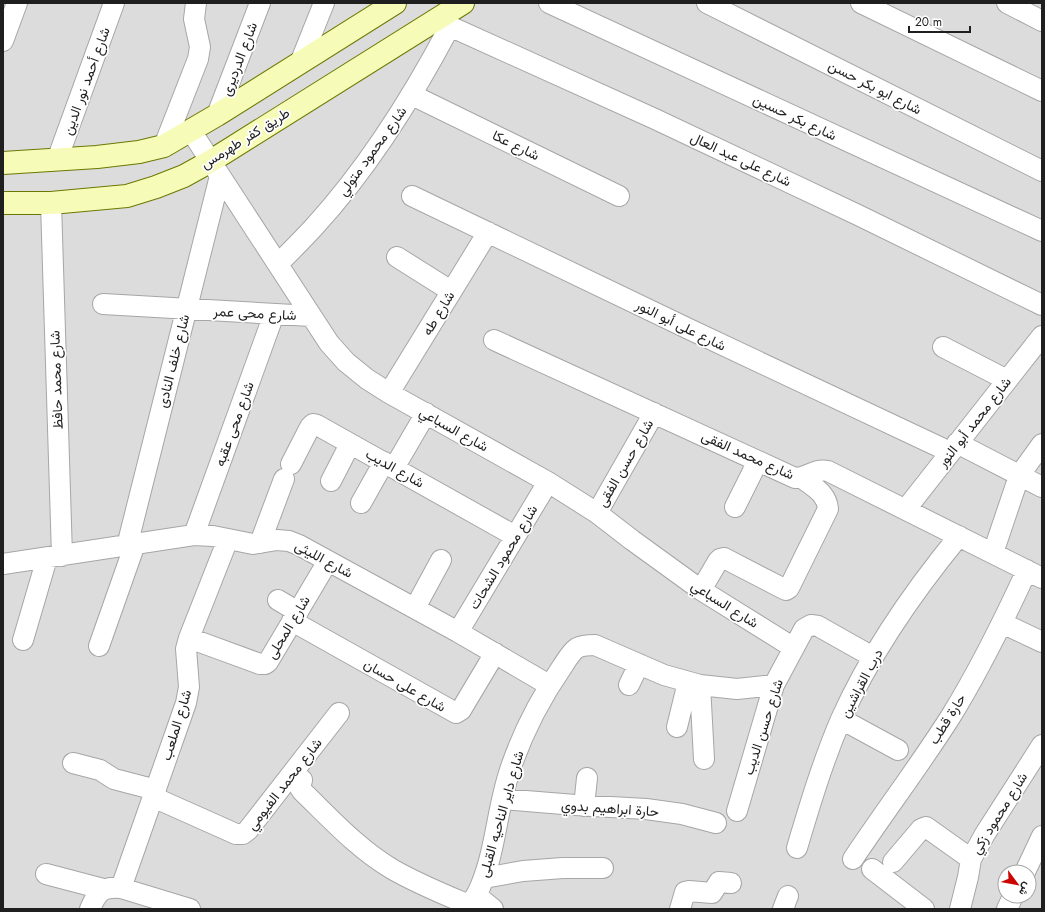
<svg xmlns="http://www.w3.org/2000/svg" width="1045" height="912" viewBox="0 0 1045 912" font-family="Jost,Vazirmatn,sans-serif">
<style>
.residential{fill:#dddcdc;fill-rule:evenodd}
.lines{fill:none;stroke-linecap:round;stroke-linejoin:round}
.street-casing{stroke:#a6a6a6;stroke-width:22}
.secondary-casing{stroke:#6b7902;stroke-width:24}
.street{stroke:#fff;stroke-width:20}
.secondary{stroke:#f7fbb8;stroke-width:22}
.labels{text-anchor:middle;stroke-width:3.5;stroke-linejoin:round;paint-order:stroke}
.street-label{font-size:14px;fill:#1f1f1f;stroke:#fff}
</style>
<rect width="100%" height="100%" fill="#f0ece5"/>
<!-- residential -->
<path class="residential" d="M3,3H1042V909H3ZM1005,872H1029V896H1005Z"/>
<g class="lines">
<!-- street casing -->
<g class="street-casing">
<path id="street" d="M549,3L1042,231
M707,3L1042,171
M861,3L1042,91
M1007,3L1042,21
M436,20L655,119L858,215L1042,305
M3,41L17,3
M300,63L324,3
M412,95L619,196
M217,115L260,3
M191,131L329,343L346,362L367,379L389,393L548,482L597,513L632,540L701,590L794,648
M164,146L198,59L200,47L194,19L196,3
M57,160L114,3
M412,196L691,330L950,452
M51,203L62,556
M397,257L451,291
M278,264C290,252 302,240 314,227C369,167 412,98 450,26
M103,304L311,316
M494,340L795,478C808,478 814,468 828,471L1042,578
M943,347L1007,380
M389,393L488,232
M957,443L1042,487
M291,464L310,427L313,424L317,425L515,536
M394,468L426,413
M331,481L350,444
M361,503L384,462
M735,507L758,461
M906,509L1042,336
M597,513L654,413
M194,535L274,314
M260,543L284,479
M127,546L220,176
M993,553L1019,476L1042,444
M3,564L194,535L213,536L253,544L277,540L289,541L299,545L458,632L549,685
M701,590L718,561L720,559L724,558L782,588L786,590L789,588L828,509C827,493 813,487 802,478
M278,600L298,612
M415,608L441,560
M292,621L456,713L461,710L495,653
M1002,623L1042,642
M458,632L548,482
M189,638L260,664H265L268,662L328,561
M23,640L47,558
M99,646L135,544
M629,685L639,664
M700,685L704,759
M841,719L898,750
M677,727L688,682
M73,763L100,770L114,779L156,790
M293,772L302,780L300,788L302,791C330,818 358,849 392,869C416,883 443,894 469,905
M153,797L236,834H243L248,830L339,713
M503,799L575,805L646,809L682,814L716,823
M584,806L587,778
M737,811L774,685L804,629L811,625L818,626L873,657
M797,848C810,804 823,761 841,719C871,652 913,592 959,536
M853,859C885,811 920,765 951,716C980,669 1004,620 1027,570
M893,862L921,829L926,827L971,859
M872,869L924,909
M1025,872L1042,836
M46,874L103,889
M484,878L523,871L563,868H603
M121,888L186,703L189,687L186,649L189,638L228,539
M476,895L493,909
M90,909C97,892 102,886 121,888L190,909
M466,909C470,904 474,899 477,894C496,855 496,811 510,770C522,734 540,699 562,667C566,661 571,652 577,648C583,645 589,645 595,645L664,675L700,685L737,689L774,685
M680,909L685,892L689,891L712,893L719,882L731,883
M783,909L788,896
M960,909L968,877L971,859L985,834L1042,745
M1007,909L1013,896"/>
</g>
<!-- secondary casing -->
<g class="secondary-casing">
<path id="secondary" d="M3,163L97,157L139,152L164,146L217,115L395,3
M3,203H51L127,196L156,187L184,176L211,161L463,3"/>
</g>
<!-- street -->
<use href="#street" class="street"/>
<!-- secondary -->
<use href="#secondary" class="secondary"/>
</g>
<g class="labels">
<!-- street labels -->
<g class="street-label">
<text transform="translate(239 59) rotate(-69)" y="5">شارع الدرديرى</text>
<text transform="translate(86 81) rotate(-70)" y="5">شارع أحمد نور الدين</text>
<text transform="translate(875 87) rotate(27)" y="5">شارع ابو بكر حسن</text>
<text transform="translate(795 117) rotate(25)" y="5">شارع بكر حسين</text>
<text transform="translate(245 138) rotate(-32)" y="5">طريق كفر طهرمس</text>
<text transform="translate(516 145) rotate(26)" y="5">شارع عكا</text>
<text transform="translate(372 151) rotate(-54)" y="5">شارع محمود متولي</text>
<text transform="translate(741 159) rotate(25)" y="5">شارع على عبد العال</text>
<text transform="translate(255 313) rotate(3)" y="5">شارع محى عمر</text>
<text transform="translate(438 313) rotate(-59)" y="5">شارع طه</text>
<text transform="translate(681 325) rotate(26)" y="5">شارع على أبو النور</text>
<text transform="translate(173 361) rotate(-76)" y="5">شارع خلف النادى</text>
<text transform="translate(56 380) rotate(-92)" y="5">شارع محمد حافظ</text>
<text transform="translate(974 422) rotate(-52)" y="5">شارع محمد أبو النور</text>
<text transform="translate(234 424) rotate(-70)" y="5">شارع محى عقبه</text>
<text transform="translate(454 429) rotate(29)" y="5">شارع السباعي</text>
<text transform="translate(748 455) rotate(24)" y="5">شارع محمد الفقى</text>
<text transform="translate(625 463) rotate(-60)" y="5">شارع حسن الفقى</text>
<text transform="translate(395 468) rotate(29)" y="5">شارع الديب</text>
<text transform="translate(503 557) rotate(-59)" y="5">شارع محمود الشحات</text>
<text transform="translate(324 559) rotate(28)" y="5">شارع الليثى</text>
<text transform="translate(725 604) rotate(32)" y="5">شارع السباعي</text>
<text transform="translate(288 627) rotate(-59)" y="5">شارع المحلى</text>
<text transform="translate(861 683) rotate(-62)" y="5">درب القراشين</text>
<text transform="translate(405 685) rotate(30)" y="5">شارع على حسان</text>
<text transform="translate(947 719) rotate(-58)" y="5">حارة قطب</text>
<text transform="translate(176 725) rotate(-73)" y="5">شارع الملعب</text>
<text transform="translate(763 727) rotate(-72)" y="5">شارع حسن الديب</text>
<text transform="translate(284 784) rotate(-52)" y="5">شارع محمد الفيومي</text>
<text transform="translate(610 808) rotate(4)" y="5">حارة ابراهيم بدوي</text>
<text transform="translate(999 813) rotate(-58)" y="5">شارع محمود زكي</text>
<text transform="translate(501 814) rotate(-74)" y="5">شارع داير الناحيه القبلى</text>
</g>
</g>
<!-- border -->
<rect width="1045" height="912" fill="none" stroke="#1f1f1f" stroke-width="8"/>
<!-- north arrow -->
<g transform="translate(1017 884) rotate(122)"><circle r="19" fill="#ffffff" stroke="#a5a5a5"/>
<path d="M0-3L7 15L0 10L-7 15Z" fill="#cd0300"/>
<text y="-6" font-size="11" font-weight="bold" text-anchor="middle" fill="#1f1f1f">ش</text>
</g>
<!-- scale -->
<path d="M909 26v6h61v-6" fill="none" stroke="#1f1f1f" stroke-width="2"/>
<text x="915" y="26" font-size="12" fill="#1f1f1f" stroke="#ffffff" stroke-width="3" paint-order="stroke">20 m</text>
</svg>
